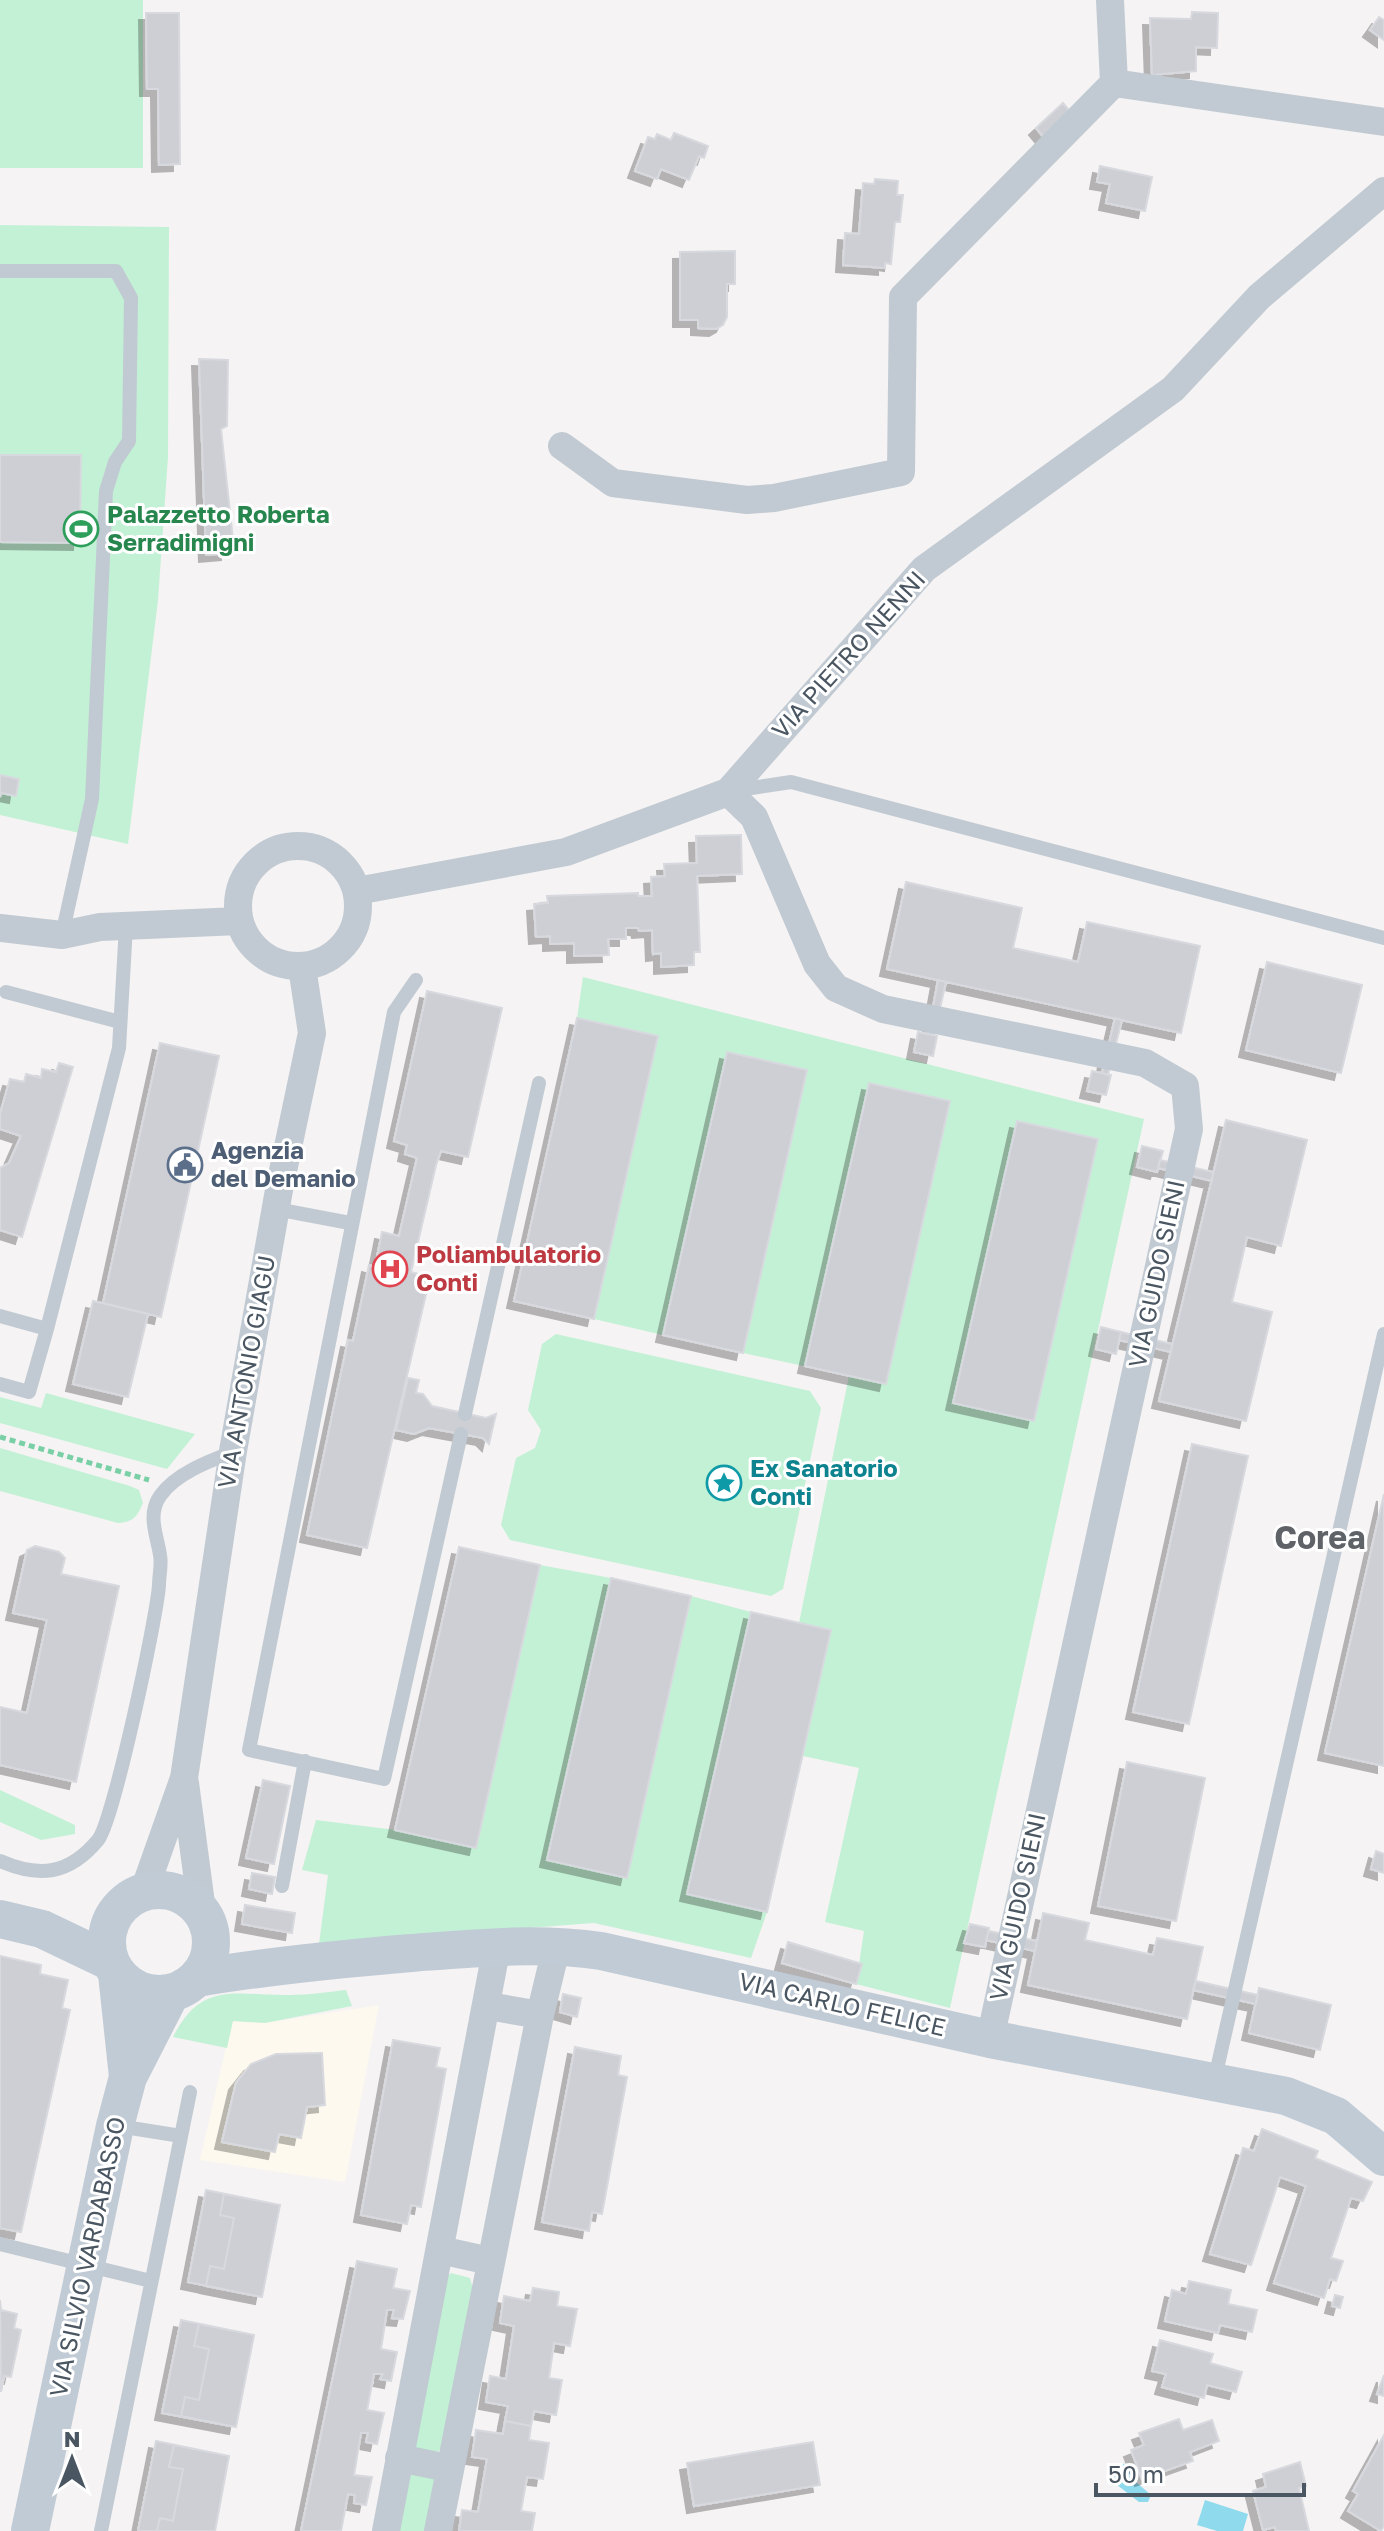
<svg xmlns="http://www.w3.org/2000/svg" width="1384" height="2531" viewBox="0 0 1384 2531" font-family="'Golos Text',sans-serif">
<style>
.commercial{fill:#fdf9ef}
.green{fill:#c3f1d5;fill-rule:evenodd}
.water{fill:#90daee}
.building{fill:#cdcfd5;stroke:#d7d9de;stroke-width:2;filter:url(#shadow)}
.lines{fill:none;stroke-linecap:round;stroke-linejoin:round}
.path{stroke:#7ad0a6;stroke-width:5;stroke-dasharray:6 4;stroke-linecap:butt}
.lane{stroke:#c1cad2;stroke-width:14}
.street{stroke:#c1cad2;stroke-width:28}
.secondary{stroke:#c1cbd6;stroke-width:38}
.labels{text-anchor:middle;stroke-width:6;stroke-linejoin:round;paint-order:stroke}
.leisure-label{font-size:24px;font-weight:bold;fill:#27864d;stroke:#fff;text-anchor:start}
.street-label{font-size:24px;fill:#4a5661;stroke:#fff}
.service-label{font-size:24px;font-weight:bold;fill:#4e5e75;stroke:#fff;text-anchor:start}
.health-label{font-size:24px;font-weight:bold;fill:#be3a42;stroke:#fff;text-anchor:start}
.culture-label{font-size:24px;font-weight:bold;fill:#0d838f;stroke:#fff;text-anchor:start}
.district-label{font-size:32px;font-weight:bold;fill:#5f6368;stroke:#fff}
</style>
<defs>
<filter id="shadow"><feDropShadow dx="-7" dy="7" stdDeviation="0" flood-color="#0004"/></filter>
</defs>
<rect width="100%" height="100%" fill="#f5f3f3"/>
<!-- commercial -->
<path class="commercial" d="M379,2005L345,2182L200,2160L232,2021L265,2023Z"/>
<!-- green -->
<path class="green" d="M0,0H143V168H0Z
M0,225L169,227L168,457L158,600L128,844L0,815Z
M583,977L1144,1119L950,2008L856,1984L864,1931L825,1922L859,1768L803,1756L831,1630L799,1623L849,1376L886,1384L743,1353L727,1052L663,1335L594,1319L658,1037L577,1018ZM1018,1121L1098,1139L1033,1421L954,1403Z
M556,1334L810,1391L821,1408L783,1589L771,1596L510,1540L501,1525L516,1458L535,1448L541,1430L528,1410L542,1344Z
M46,1393L195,1434L167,1469L0,1423V1397L41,1408Z
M0,1448L130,1486L139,1490L143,1503C137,1517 133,1522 118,1523L0,1491Z
M540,1565L611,1578L547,1860L627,1878L691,1596L751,1612L687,1894L767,1912L751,1958L594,1923L319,1944L328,1875L302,1870L316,1820L395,1830Z
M0,1790L75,1825V1834L41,1840L0,1822Z
M346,1990L352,2006L265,2023L233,2021L227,2048L173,2037C202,1979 237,1996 290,1995C308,1995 327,1992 346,1990Z
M451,2273L470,2278L473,2289L444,2442L439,2451L428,2455L414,2449L446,2278Z
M415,2471L434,2477L436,2487L428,2531H394L409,2477Z"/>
<!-- water -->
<path class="water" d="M1119,2463L1131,2465L1129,2476L1151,2495L1148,2502H1139L1112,2481L1111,2469Z
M1205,2500L1248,2514L1243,2531H1217L1197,2525Z"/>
<!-- building -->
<path class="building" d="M1192,12L1218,13L1217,48L1196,47V71L1152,75L1150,18L1191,19Z
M146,13H179L180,164L159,165L158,89H147Z
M1379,17L1384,20V40L1370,30Z
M1063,103L1073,115L1046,140L1036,128Z
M674,133L708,146L704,158L699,156L689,180L661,169L657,179L635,171L648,137L655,139L657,134L671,140Z
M1100,166L1152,177L1145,211L1106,203L1110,184L1097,182Z
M875,179L898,181L897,195H903L900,222H895L891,264L885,263V268L843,265L845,233L859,234L863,183L874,184Z
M735,251V284H727V317L723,325L716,329L698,328V320H680V252Z
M199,359L228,360L227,426L221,429L234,549L228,550V553L206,555Z
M0,455H81L80,543L0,542Z
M0,775L19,779L16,796L1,793L0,797Z
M741,835L742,874L697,876L700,952H694V965L661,967V953L653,954L652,930L639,931L638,928H626V939H608L609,955L574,956V943L550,944V936L536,937L534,904L548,903L547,896L638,893V896H652L651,877L665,876L664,864L697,863L696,836Z
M906,882L1022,908L1013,948L1078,962L1087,922L1200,946L1181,1033L887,969Z
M1267,962L1362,985L1341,1073L1246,1050Z
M938,980L946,982L934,1035L928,1034Z
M427,991L502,1008L468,1157L441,1151L436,1165L411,1272L430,1277L367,1548L307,1535L348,1340L353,1341L369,1265L375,1267L382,1232L399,1236L417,1158L405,1154L407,1145L394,1141Z
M577,1018L658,1036L594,1319L514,1301Z
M1115,1018L1122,1020L1108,1075L1102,1073Z
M918,1032L937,1036L933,1056L914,1052Z
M160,1043L219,1056L161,1317L103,1303Z
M727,1052L807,1070L743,1353L663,1335Z
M59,1063L73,1067L22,1237L0,1230V1168L9,1163L21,1136L0,1129V1114L10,1079L24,1082L26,1074L41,1078L42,1069L56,1072Z
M1092,1071L1111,1075L1106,1095L1087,1091Z
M869,1083L950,1101L886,1384L805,1366Z
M1226,1120L1307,1140L1281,1246L1247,1237L1232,1302L1272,1312L1246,1421L1159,1401Z
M1017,1121L1098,1139L1034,1421L953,1403Z
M1142,1146L1163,1151L1157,1172L1137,1167Z
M1160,1160L1213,1172L1212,1181L1158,1168Z
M93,1301L148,1314L128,1397L73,1384Z
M1101,1327L1121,1332L1116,1354L1096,1349Z
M1121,1332L1172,1344L1171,1352L1119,1340Z
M408,1378L419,1380L416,1393L423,1394L432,1406L486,1418L496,1414L489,1444L483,1438L429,1428L414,1434L396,1430Z
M1192,1444L1248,1456L1189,1724L1133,1712Z
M1384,1494V1766L1325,1753Z
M35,1546L59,1552L65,1558L61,1574L119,1586L76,1782L0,1765V1707L27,1713L47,1620L13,1613L27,1550Z
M459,1547L540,1565L476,1848L395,1830Z
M611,1578L691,1596L627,1878L547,1860Z
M751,1612L831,1630L767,1912L687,1894Z
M1127,1762L1205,1778L1176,1921L1098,1906Z
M263,1780L290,1786L274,1864L246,1858Z
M1376,1851L1384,1854V1873L1371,1869Z
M252,1873L275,1877L272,1894L249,1889Z
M245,1905L295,1913L292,1933L242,1924Z
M1043,1913L1089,1923L1085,1940L1153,1955L1157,1938L1203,1947L1187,2019L1028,1985Z
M970,1924L989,1928L985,1947L964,1943Z
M989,1931L1037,1941L1035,1951L986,1940Z
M788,1942L862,1964L856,1984L782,1963Z
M0,1956L41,1965L40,1974L68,1980L62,2008L70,2010L21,2232L0,2228Z
M1196,1981L1258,1995L1256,2004L1193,1990Z
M1259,1988L1331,2005L1320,2050L1249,2033Z
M563,1994L581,1998L577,2017L560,2012Z
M393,2040L440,2048L436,2067L446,2069L421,2207L411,2205L407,2224L361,2215Z
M575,2047L621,2056L618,2075L627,2077L602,2214L592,2212L589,2231L542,2222Z
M322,2053L325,2105L307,2107L301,2138L279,2134L275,2152L222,2142L236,2083L251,2064L276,2054Z
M1262,2129L1318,2151L1315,2158L1372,2182L1363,2201L1351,2198L1331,2258L1343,2261L1336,2281L1330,2279L1324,2298L1274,2283L1306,2186L1280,2177L1251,2265L1210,2254L1243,2148L1254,2151Z
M206,2190L280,2205L262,2297L188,2282Z
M224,2194L280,2205L262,2297L206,2286L210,2266L224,2269L234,2218L220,2215Z
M357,2261L397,2269L393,2288L410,2291L403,2319L392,2318L394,2310H387L381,2349L397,2352L391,2381L380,2379L383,2374H374L367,2410L384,2413L377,2444L366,2442L368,2433H361L354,2475L372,2477L366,2505L354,2503L355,2495L348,2494L341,2531H301Z
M1189,2281L1231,2290L1228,2304L1257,2310L1252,2332L1220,2325L1218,2333L1165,2321L1172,2290L1186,2294Z
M533,2288L559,2292L557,2306L577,2309L570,2346L554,2343L549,2378L562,2380L556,2415L534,2411L531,2426L505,2421L508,2406L486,2402L490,2376L506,2379L514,2326L500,2323L504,2296L530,2301Z
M1335,2295L1343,2297L1340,2308L1332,2306Z
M0,2300L1,2310L17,2314L14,2328L21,2330L11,2377L4,2376L1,2392Z
M181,2320L254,2335L236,2427L162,2413Z
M199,2324L254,2335L236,2427L181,2416L185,2397L199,2400L209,2349L194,2346Z
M1160,2340L1213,2354L1210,2363L1242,2372L1236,2392L1207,2385L1204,2398L1162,2387L1166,2374L1152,2371Z
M1384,2375V2396L1377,2394Z
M1179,2419L1183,2430L1212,2420L1219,2441L1190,2452L1193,2461L1142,2479L1131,2450L1144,2445L1139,2433Z
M505,2421L531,2426L529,2440L549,2443L543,2479L527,2477L521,2511L535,2513L532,2531H459L462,2510L478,2512L487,2459L472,2457L476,2430L503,2434Z
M1384,2435V2526L1381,2531L1348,2511L1358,2494L1353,2491Z
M156,2441L229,2456L215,2531H138Z
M813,2442L820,2485L694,2506L687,2463Z
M174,2445L229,2456L215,2531H157L160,2518L173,2521L183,2469L169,2467Z
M1300,2462L1306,2486L1299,2488L1309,2531H1276L1275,2527L1263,2530L1253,2491L1266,2487L1263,2474Z"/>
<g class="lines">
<!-- path -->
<path class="path" d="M0,1437L149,1480"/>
<!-- lane -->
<path class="lane" d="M0,271H116L131,298L129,441L115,462L106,491L92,799L62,935
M732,791L791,782L1384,938
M416,980L394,1012L249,1750L384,1779L461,1434
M6,992L120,1022
M276,1209L350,1223
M0,1316L47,1329L29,1392L0,1384
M47,1329L119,1048L126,926
M465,1414L539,1083
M0,1861C39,1878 69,1875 98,1840C113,1823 157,1617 159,1585C159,1575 162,1564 160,1555C157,1535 147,1515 160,1496C175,1474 209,1461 233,1452
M282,1886L305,1761
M1214,2082L1384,1334
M118,2126L181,2136
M0,2244L151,2281
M101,2531L190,2092"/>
<!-- street -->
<path class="street" d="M1110,0L1114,83L1384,122
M562,446L613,483L747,500L774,498L901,472L903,297L1114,83
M728,792L754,817L817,964L836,988L883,1009L1145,1063L1185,1086L1189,1129L990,2039
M238 906a60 60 0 1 1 120 0a60 60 0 1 1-120 0Z
M357,891L566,852L728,792L924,569L1173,389L1259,297L1384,191
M0,928L62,935L100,927L239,921
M185,1783L202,1911
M144,1891L184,1778L233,1451L279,1190L312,1033L302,967
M488,2006L540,2015
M440,2250L490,2261
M399,2458L448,2468
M386,2531L497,1946
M438,2531L540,2015L557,1945"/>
<!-- secondary -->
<path class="secondary" d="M107 1942a52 52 0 1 1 104 0a52 52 0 1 1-104 0Z
M0,1919L42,1929L111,1962
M117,1974L128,2077
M197,1978C268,1966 339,1959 411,1953C475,1948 537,1942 601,1951L990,2039L1286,2096L1336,2116L1384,2157
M30,2531L115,2126L128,2077L171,1993"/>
</g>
<!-- icons -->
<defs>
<g id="stadium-ring" transform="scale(1.8)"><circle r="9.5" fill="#fff" stroke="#2e9e5b" stroke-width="1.5"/><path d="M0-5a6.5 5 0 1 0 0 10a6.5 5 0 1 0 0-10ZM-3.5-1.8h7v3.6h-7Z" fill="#2e9e5b"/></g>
<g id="civic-ring" transform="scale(1.8)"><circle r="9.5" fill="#fff" stroke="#5c6f8a" stroke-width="1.5"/><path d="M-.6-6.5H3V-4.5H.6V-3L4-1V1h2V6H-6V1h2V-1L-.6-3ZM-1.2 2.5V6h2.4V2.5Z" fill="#5c6f8a"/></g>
<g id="hospital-ring" transform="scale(1.8)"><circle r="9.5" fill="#fff" stroke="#e0444e" stroke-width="1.5"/><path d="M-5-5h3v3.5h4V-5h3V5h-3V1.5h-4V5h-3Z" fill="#e0444e"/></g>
<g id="sight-ring" transform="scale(1.8)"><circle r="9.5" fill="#fff" stroke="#0f9aa8" stroke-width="1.5"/><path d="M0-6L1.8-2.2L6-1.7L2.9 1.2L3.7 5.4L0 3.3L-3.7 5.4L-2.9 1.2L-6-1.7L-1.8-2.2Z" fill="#0f9aa8"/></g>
</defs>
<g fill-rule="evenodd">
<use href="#stadium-ring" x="81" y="529"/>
<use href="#civic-ring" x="185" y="1165"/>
<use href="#hospital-ring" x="390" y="1269"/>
<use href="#sight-ring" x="724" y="1483"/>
</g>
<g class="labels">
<!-- leisure labels -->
<g class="leisure-label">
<text x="107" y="523">Palazzetto Roberta<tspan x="107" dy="28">Serradimigni</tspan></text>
</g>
<!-- street labels -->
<g class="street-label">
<text transform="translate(849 655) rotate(-48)" y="8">VIA PIETRO NENNI</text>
<text transform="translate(1157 1274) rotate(-78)" y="8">VIA GUIDO SIENI</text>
<text transform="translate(247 1372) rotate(-80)" y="8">VIA ANTONIO GIAGU</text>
<text transform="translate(1018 1907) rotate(-78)" y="8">VIA GUIDO SIENI</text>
<text transform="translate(842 2005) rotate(13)" y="8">VIA CARLO FELICE</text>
<text transform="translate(88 2257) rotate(-78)" y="8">VIA SILVIO VARDABASSO</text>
</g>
<!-- service labels -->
<g class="service-label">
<text x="211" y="1159">Agenzia<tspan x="211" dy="28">del Demanio</tspan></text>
</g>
<!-- health labels -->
<g class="health-label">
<text x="416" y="1263">Poliambulatorio<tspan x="416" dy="28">Conti</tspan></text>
</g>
<!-- culture labels -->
<g class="culture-label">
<text x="750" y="1477">Ex Sanatorio<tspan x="750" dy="28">Conti</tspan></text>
</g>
<!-- district labels -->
<g class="district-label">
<text x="1320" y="1549">Corea</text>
</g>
</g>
<!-- north arrow -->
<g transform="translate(72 2459)" stroke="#ffffff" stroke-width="6" paint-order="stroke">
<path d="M0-6L14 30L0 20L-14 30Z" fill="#4a5661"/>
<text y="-12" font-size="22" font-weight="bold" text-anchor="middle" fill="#4a5661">N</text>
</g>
<!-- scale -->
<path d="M1096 2483v12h208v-12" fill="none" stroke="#4a5661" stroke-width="4"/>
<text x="1108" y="2483" font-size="24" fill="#4a5661" stroke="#ffffff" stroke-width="6" paint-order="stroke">50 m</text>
</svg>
